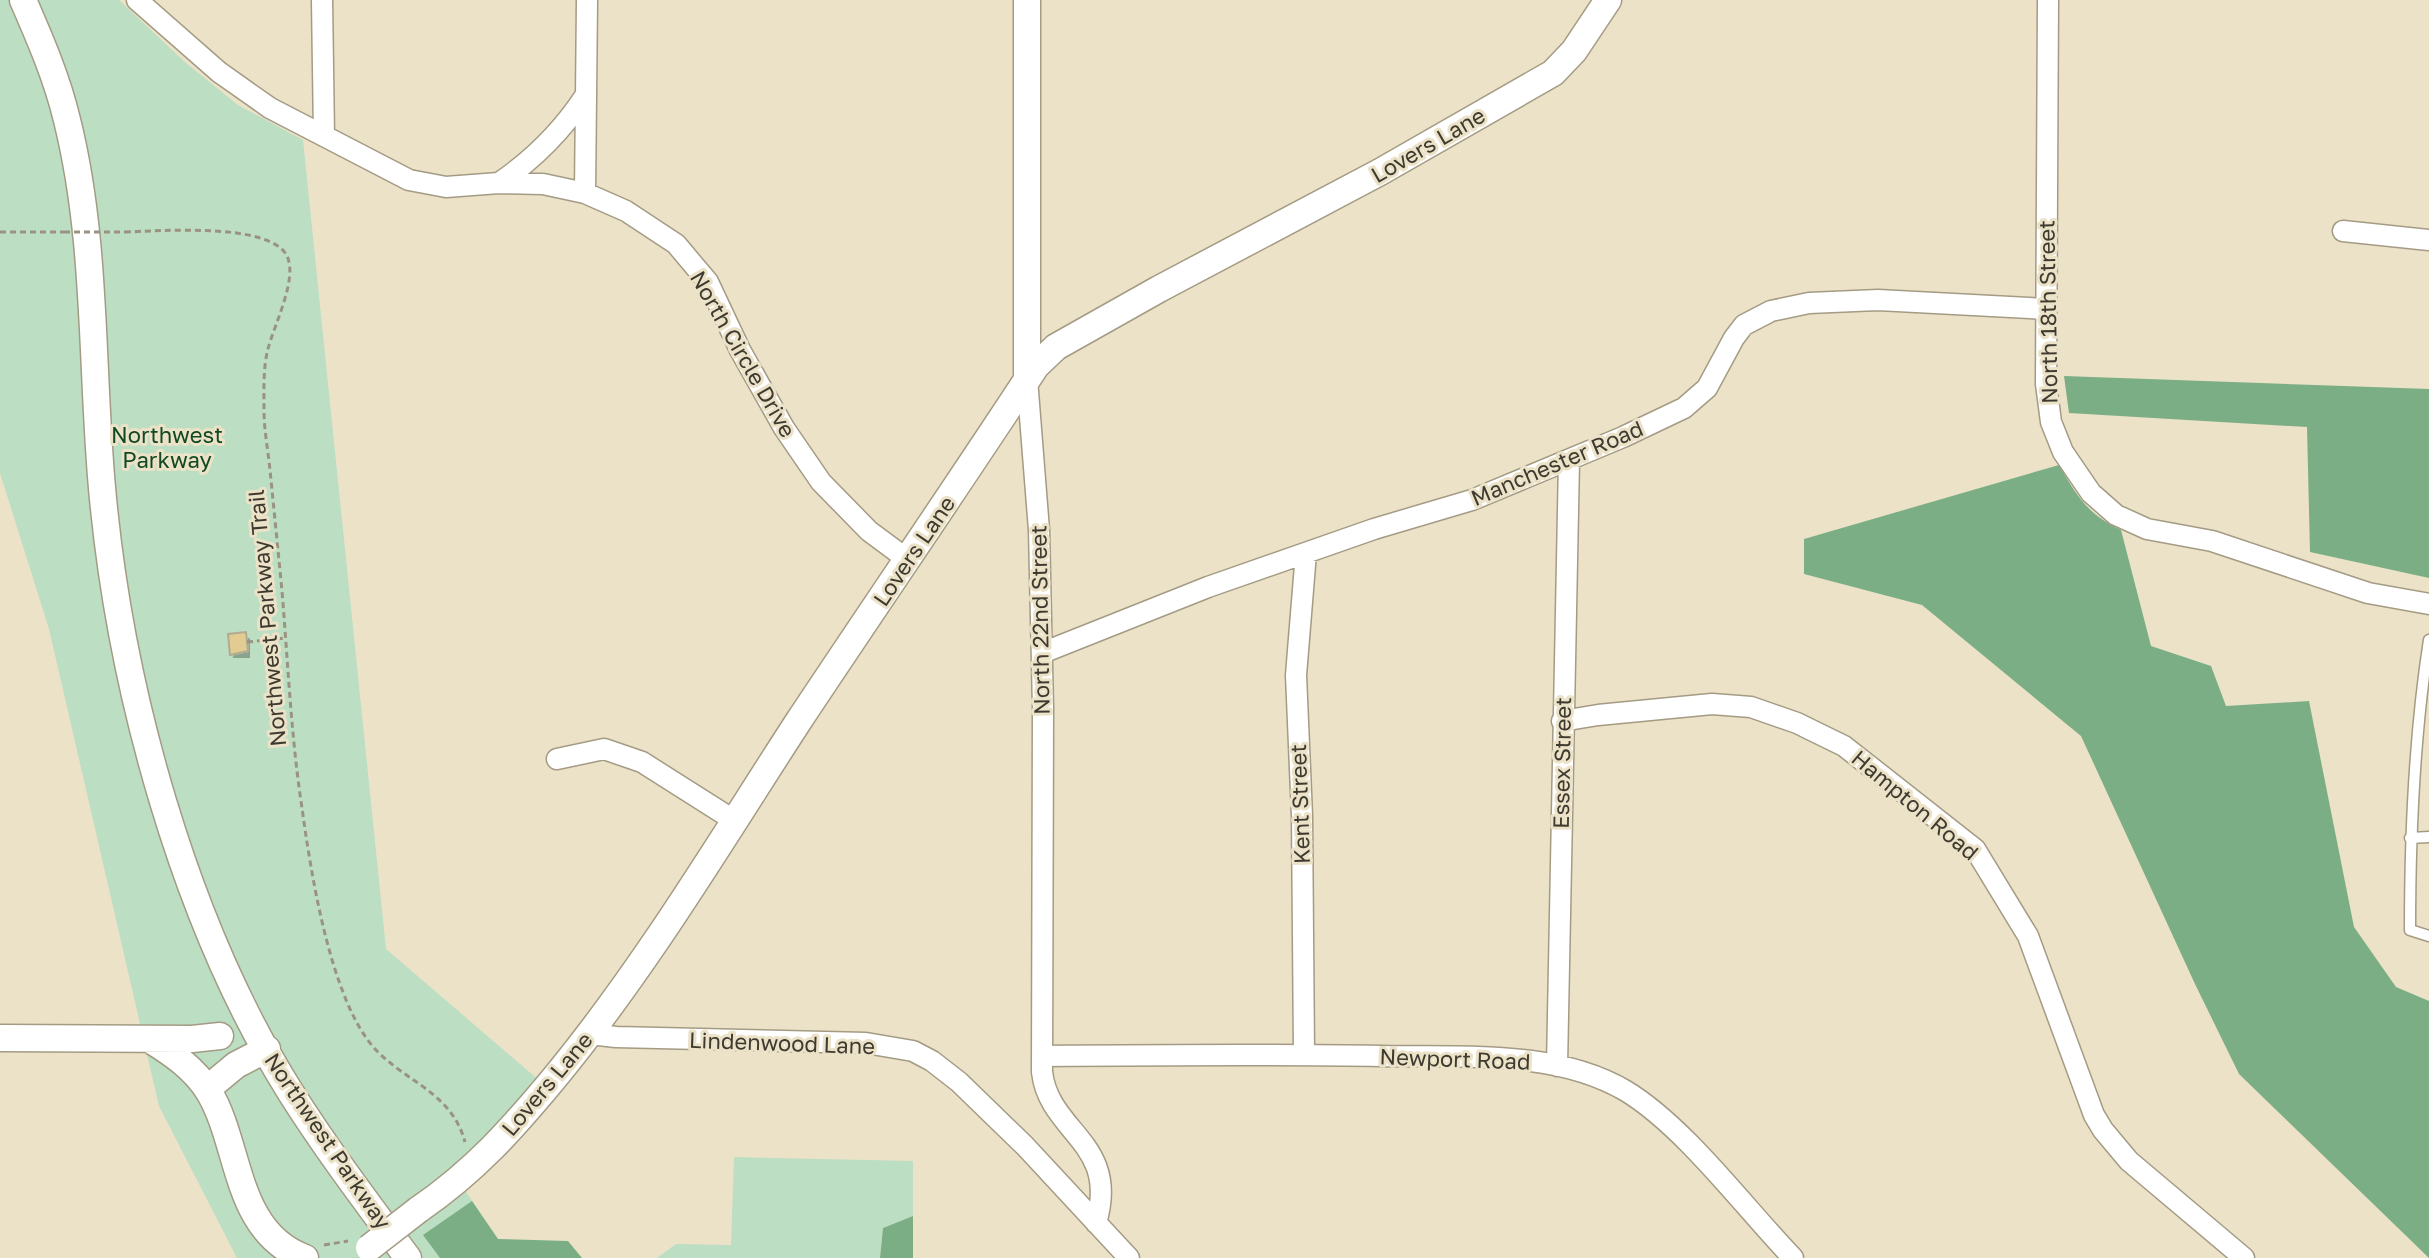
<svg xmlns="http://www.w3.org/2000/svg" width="2429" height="1258" viewBox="0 0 2429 1258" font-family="'Golos Text',sans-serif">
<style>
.green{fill:#bcdec2}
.forest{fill:#7cae86}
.building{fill:#e2cc92;stroke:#b3aa92;stroke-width:2;filter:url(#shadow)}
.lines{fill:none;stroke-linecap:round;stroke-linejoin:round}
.service-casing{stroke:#a49b84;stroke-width:13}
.minor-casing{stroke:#a49b84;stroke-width:23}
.tertiary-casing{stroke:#a49b84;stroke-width:29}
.path{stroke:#9a9381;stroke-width:3;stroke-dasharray:6 4;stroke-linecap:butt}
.service{stroke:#fff;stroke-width:10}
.minor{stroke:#fff;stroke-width:20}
.tertiary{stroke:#fff;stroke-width:26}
.tertiary-bridge-casing{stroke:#a49b84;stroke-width:29;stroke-linecap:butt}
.path-bridge{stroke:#9a9381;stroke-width:3;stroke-dasharray:6 4;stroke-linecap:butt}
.tertiary-bridge{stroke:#fff;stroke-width:26}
.labels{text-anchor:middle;stroke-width:6;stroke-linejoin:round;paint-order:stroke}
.street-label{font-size:22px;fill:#3e3a30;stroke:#ebe2c8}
.park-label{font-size:22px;fill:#104922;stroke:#ebe2c8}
</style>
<defs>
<filter id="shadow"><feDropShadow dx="4.5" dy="7" stdDeviation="0" flood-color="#0004"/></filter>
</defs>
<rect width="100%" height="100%" fill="#ebe2c8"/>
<!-- green -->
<path class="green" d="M0,0H119L186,63L238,105L303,140L386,949L541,1082L455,1176L498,1239L522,1258H237L159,1106L49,629L0,473Z
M734,1157L913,1161V1216L883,1228L880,1258H657L676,1244L731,1245Z"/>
<!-- forest -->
<path class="forest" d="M2064,376L2429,389V578L2310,552L2307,427L2069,413Z
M2059,465C2077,496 2087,514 2121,530L2151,646L2211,666L2226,706L2309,701L2354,927L2396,987L2429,1001V1258L2239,1074L2195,984L2081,736L1922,605L1804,574V539Z
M472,1201L498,1239L568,1241L582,1258H440L423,1235Z
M913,1216V1258H880L883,1228Z"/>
<!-- building -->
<path class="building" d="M246,632L248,651L230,655L228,634Z"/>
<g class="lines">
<!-- service casing -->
<g class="service-casing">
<path id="service" d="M2429,640C2414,736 2410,832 2410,930L2429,936
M2410,838L2429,837"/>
</g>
<!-- minor casing -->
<g class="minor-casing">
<path id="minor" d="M137,0L219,72L270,108L409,180L446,187L499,183L543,184L585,193L626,211L676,244L708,282L740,350L784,428L821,482L869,531L908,560
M322,0L324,136
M2048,0L2046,384L2051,422L2063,452L2091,493L2116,515L2147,529L2212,541L2368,593L2429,604
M499,183C534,159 562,131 585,96
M585,193L587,0
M2343,231L2429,240
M1027,379L1039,530L1043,709L1042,1072C1049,1133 1120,1142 1096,1223
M1042,653L1208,587L1374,529L1472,500L1623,437L1684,408L1707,388L1734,338L1744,325L1771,311L1809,303L1878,300L2046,309
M1562,721L1598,715L1712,704L1751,707L1797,723L1844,746L1975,849L2028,936L2094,1115L2103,1130L2129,1161L2244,1258
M557,759L604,749L642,762L735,821
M590,1034L616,1037L866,1043L913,1051L932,1061L959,1082L1025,1146L1129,1258
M1304,1054L1302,816L1296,675L1306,553
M1042,1056C1155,1055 1269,1054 1382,1056C1461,1058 1555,1049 1626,1091C1685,1127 1744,1207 1793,1258
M1557,1066L1569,460"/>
</g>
<!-- tertiary casing -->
<g class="tertiary-casing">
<path id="tertiary" d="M23,0C40,39 57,78 67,120C97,240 91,365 102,488C120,688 184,923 291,1093C327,1150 368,1204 408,1258
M1027,0V379
M0,1038L192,1039L220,1036
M149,1039C172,1053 195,1069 209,1092C241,1145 234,1232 305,1258
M207,1089L236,1065L267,1049
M418,1210C475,1171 513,1128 556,1076C647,965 720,842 798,722C877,603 958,485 1036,366L1056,347L1159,289L1380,172L1553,73L1574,51L1608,0"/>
</g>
<!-- path -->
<path class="path" d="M0,232H64
M125,232C160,231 270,222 287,256C298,279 274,325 268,349C263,367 264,391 264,410C264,430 268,450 270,470C274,510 278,550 282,591C288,663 291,736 302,808C311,874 329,986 367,1039C397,1081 450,1087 465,1142
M247,642L286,638
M324,1245L348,1241"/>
<!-- service -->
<use href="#service" class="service"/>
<!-- minor -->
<use href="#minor" class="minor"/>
<!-- tertiary -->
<use href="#tertiary" class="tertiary"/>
<!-- tertiary-bridge casing -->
<g class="tertiary-bridge-casing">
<path id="tertiary-bridge" d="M369,1248L418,1210"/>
</g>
<!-- path-bridge -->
<path class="path-bridge" d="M64,232H125"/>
<!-- tertiary-bridge -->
<use href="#tertiary-bridge" class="tertiary-bridge"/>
</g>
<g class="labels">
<!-- street labels -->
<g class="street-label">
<text transform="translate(1428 145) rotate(-30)" y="8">Lovers Lane</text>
<text transform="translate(2048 312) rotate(-91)" y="8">North 18th Street</text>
<text transform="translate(743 354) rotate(60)" y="8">North Circle Drive</text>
<text transform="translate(1557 463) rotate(-23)" y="8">Manchester Road</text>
<text transform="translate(914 551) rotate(-56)" y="8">Lovers Lane</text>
<text transform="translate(267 618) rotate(-95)" y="8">Northwest Parkway Trail</text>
<text transform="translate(1040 620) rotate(-91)" y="8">North 22nd Street</text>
<text transform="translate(1562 763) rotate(-89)" y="8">Essex Street</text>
<text transform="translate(1300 804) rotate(-92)" y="8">Kent Street</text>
<text transform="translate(1915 805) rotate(40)" y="8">Hampton Road</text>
<text transform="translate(782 1043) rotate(2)" y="8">Lindenwood Lane</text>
<text transform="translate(1455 1059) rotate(2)" y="8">Newport Road</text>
<text transform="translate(547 1084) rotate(-50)" y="8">Lovers Lane</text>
<text transform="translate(328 1141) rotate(56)" y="8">Northwest Parkway</text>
</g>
<!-- park labels -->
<g class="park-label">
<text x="167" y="443">Northwest<tspan x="167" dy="25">Parkway</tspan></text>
</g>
</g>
</svg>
